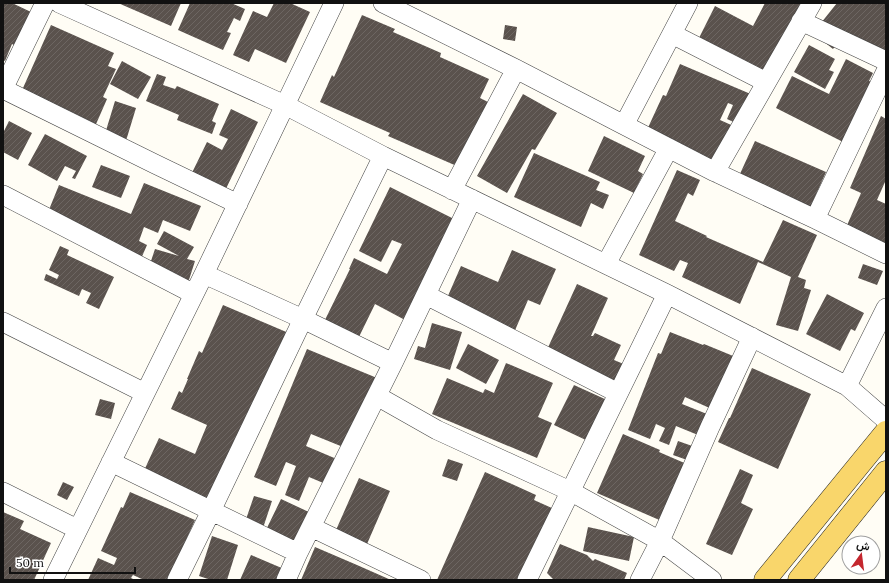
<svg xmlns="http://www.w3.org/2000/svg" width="889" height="583" viewBox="0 0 889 583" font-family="Lora,Vazirmatn,serif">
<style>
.building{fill:url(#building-hatch)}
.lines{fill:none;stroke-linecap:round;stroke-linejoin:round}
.minor-casing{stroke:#444;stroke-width:20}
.major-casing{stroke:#222;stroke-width:23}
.minor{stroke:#fff;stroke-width:19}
.major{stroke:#f9d66b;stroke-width:22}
</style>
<defs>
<pattern id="building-hatch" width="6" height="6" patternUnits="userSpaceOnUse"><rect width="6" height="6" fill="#5a524d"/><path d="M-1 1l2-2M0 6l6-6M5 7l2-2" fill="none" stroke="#6d6662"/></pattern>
</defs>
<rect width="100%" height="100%" fill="#fffdf5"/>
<!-- building -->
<path class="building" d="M3,3H12L31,12L16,46L12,44L5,61L3,60Z
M118,3H181L171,26Z
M190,3H231L245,9L240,21L234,18L227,32L231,33L223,50L178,30Z
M274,3H290L310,12L286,63L255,49L249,62L233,55L253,11L267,17Z
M765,3H812L763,79L696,44L715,6L753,26Z
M837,3H886V59L837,44L833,49L813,33Z
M362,15L395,29L393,32L441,53L440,57L489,79L480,98L488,102L459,167L388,136L390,133L320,102L332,75L334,77Z
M51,25L114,53L108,66L116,69L103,97L107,99L93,131L19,97Z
M505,25L517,27L515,41L503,39Z
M809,45L835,59L829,70L834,72L825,89L794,72Z
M846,59L873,73L869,81L875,83L845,143L776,108L792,76L829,94Z
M122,61L151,77L138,99L110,84Z
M680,64L753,95L740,125L727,119L733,105L728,103L720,120L738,128L721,166L646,132L663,95L666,96Z
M157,74L166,77L163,85L175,89L177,86L219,104L212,121L216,123L212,134L177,120L179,115L146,101Z
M523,94L557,113L535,150L532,149L507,193L477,176Z
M115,101L136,108L125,144L104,137Z
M231,109L258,122L222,197L188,181L207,142L222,150L228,139L219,135Z
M881,116L886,119V183L885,182L877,200L886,204V248L845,230L861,193L850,188Z
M9,121L32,133L18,160L3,152V133Z
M45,134L87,156L75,179L72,178L76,171L65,166L57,181L28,165Z
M604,136L645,156L638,171L643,174L634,193L588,171Z
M755,141L826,172L810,208L739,176Z
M534,153L600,182L596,190L609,195L603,209L591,203L581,227L514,197Z
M101,165L130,176L121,198L92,187Z
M677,170L700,180L693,196L688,193L675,221L707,236L706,237L763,262L783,220L817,235L798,277L806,280L804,288L811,290L798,331L776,325L791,277L758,262L740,304L682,277L688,263L680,260L674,271L639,255Z
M144,183L201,206L190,231L163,220L158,233L144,227L139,241L147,245L140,261L44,222L59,185L131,214Z
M390,187L458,221L405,320L375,304L356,343L322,326L350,269H349L354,258L387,274L402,244L392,240L381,262L359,251Z
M164,231L194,247L187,259L195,261L188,283L148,270L155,249L179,256L157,244Z
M60,246L69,250L67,255L114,277L99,309L86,303L91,293L82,289L79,296L44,280L46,274L57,279L59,275L49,270Z
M512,250L556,269L540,305L528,300L513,335L444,305L461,266L498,282Z
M863,264L883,271L877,285L858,278Z
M577,284L608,298L591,336H593L595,333L621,345L614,360L626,365L616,386L545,354Z
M827,294L864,313L855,331L851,329L840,351L806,334Z
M223,305L291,334L210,505L142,475L159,438L195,454L207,425L171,409L179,391L182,393L188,379H187L199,351L202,353Z
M432,323L462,332L450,370L414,359L418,346L425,348Z
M670,332L703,345L704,344L738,358L714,410L685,397L682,404L707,414L698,435L676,426L669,445L659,441L665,428L656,424L650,439L628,430L658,353L661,354Z
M468,344L499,360L486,384L456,368Z
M307,349L377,378L348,449L311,434L306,446L339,460L328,485L309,477L299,501L285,495L296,466L286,462L276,486L254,477Z
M506,363L553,383L538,417L552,423L537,458L432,414L447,378L483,393L485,389L494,393Z
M752,368L811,394L778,469L718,442L729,418H730Z
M574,385L607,400L588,441L554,425Z
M100,399L115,403L111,419L95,415Z
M623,434L660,450L659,452L689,465L664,522L597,493Z
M678,441L695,447L690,461L673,455Z
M448,459L463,464L457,481L442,476Z
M740,469L753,475L741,503L753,509L732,555L706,544Z
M485,472L536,495L534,500L554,509L523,580H437Z
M359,478L390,491L367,544L336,530Z
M63,482L74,487L67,500L57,495Z
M130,492L195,520L187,538L192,541L172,580H144L133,575L131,578L135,580H88L98,558L114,565L117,558L101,551L121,507L123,508Z
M254,496L272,501L262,531L244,525Z
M281,499L311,513L301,549L265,532Z
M3,512L24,521L20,529L51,543L34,580H3Z
M588,527L634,537L629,561L583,551Z
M212,536L238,545L227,580H211L199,576Z
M560,544L587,555L593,561L595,559L627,573L624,580H554L547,573Z
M315,547L357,565L391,580H301Z
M251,555L284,569L280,580H240Z"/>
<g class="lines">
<!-- minor casing -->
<g class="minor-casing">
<path id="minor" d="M59,3L285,105L383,156L667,294L847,386L886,420
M383,3L516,69L624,125L715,172L815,219L886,254
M801,21L886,61
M672,34L766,82
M3,89L155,164L238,204
M3,89L45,3
M624,125L688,3
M715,172L812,3
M452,190L516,69
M3,195L194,294
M815,219L886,71
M606,264L669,148
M204,274L303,319L393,363
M426,295L618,393
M3,322L145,393
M847,386L886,308
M377,396L437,430L570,491L660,541L712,580
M111,462L298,553L286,580
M3,492L77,529
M311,527L421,580
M298,553L393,363L472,199
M53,580L204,274L334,3
M177,580L211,511L303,319L383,156
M527,580L667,294
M640,580L660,541L710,427L752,337"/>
</g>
<!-- major casing -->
<g class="major-casing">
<path id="major" d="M765,580L886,432
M799,580L886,472"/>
</g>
<!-- minor -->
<use href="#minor" class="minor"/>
<!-- major -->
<use href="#major" class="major"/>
</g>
<!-- border -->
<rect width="889" height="583" fill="none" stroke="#111111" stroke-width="8"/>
<!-- north arrow -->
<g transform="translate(861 555) rotate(14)"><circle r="19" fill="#ffffff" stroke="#a0a0a0"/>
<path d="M0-3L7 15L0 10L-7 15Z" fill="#c4262e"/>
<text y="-6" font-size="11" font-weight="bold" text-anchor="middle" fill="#111111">ش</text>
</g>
<!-- scale -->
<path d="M10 567v6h125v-6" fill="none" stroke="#111111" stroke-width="2"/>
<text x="16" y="567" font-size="12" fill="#111111" stroke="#ffffff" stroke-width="3" paint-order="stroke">50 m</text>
</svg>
